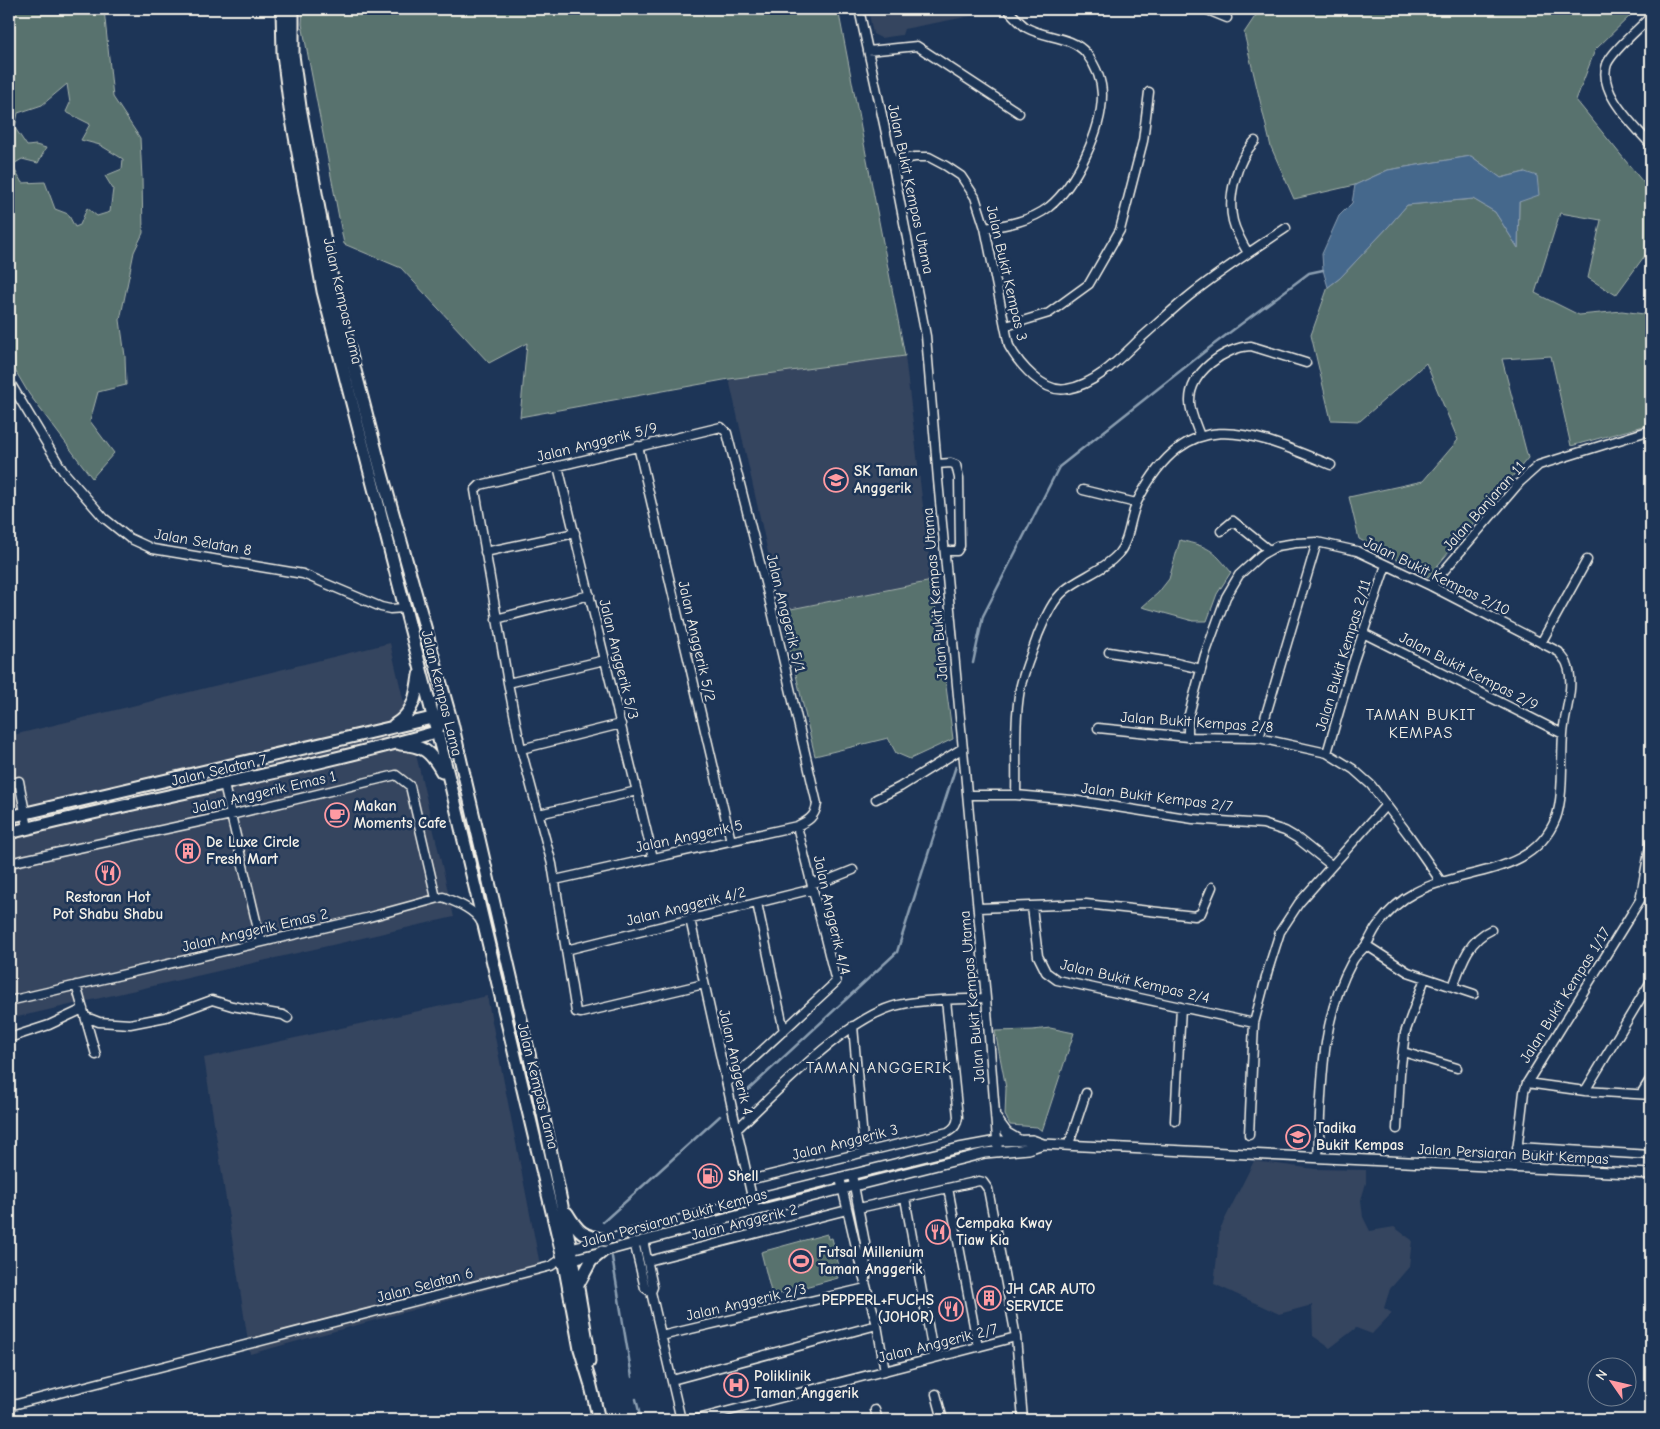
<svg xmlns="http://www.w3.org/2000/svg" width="1660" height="1429" viewBox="0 0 1660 1429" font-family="'Comic Neue',sans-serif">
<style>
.built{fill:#34445f}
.green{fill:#58726e;stroke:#a6b2ab;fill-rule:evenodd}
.water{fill:#45678c;stroke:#8b9eb1}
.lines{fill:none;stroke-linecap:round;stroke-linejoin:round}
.stream{stroke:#8b9eb1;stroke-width:2.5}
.minor-casing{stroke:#f4f1e8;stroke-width:11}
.tertiary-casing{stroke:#f4f1e8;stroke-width:12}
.primary-casing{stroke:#f4f1e8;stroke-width:15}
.minor{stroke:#1d3557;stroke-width:8}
.tertiary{stroke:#1d3557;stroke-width:9}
.primary{stroke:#1d3557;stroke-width:11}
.labels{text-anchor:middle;stroke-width:5;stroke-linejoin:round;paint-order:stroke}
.street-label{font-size:15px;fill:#f4f1e8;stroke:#1d3557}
.poi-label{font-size:15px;font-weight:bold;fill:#f4f1e8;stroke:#1d3557;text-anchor:start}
.neighbourhood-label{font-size:16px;letter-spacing:1px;fill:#f4f1e8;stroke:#1d3557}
</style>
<rect width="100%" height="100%" fill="#1d3557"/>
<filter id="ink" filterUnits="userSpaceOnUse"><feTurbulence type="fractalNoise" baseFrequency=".02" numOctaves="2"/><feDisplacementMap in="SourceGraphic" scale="10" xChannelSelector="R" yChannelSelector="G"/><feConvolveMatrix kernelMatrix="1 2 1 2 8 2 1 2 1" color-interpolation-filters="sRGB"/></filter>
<g filter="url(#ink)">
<!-- built -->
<path class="built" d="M868,9H1002V10L904,29L902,35L881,38L873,34Z
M905,356L932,581L781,611L729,379Z
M390,643L454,917L9,1019V736Z
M487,996L542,1275L250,1354L204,1058Z
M1254,1161L1315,1169L1366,1170V1183L1361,1200L1363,1217L1370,1231L1394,1227L1412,1240L1409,1267L1390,1289L1384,1308L1392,1313L1372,1334L1356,1328L1330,1348L1313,1336L1312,1305L1279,1314L1214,1284L1220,1229Z"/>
<!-- green -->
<path class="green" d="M9,9H104L113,97L140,138L142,178L143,233L134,252L120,320L125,356L126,385L98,392L90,421L114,453L92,478L29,394L9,360ZM67,84L70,103L66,112L90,124L81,140L100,145L123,159L122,169L105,176L113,189L110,212L97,216L87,208L80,225L75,227L68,214L55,209L45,182L22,183L12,165L22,159L38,163L46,148L36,145L27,146L15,128L18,113L42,105Z
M303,9H838L905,356L729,379L520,417L527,343L489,363L401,268L344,244L302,24Z
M1260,9H1637L1595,50L1576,100L1651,192V247L1616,295L1588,278L1601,220L1560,213L1535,293L1579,315L1622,311L1651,315V424L1571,446L1551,356L1502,359L1528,458L1428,577L1359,539L1349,497L1423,481L1458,440L1426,363L1360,421L1331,420L1311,335L1328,287L1340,278L1388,227L1407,205L1473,199L1495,212L1518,248L1519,202L1525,172L1501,178L1471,156L1388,170L1355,185L1294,199L1271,147L1244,33Z
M1180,540C1211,548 1211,548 1231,572L1217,594L1207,621H1193L1142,607L1158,593L1169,579Z
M932,581L953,739L910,759L896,753L888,738L815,756L781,611Z
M1050,1028L1074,1033L1042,1131L1037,1127L1010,1125L1005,1115L1006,1088L995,1031L1033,1030Z
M827,1234L828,1239L832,1238L840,1270L836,1271L838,1278L772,1296L761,1252Z"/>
<!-- water -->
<path class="water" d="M1471,156L1501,178L1525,172L1537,176L1539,195L1519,202L1518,248L1495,212L1473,199L1407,205L1388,227L1340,278L1328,287L1323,270L1322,254L1339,216L1352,203L1355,185L1388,170Z"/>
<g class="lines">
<!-- stream -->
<path class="stream" d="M973,663L983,616L1059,467L1213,345L1309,273L1323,270
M745,1093L897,952L956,766
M603,1222L720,1116
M612,1257L632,1377
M636,1399L641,1420"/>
<!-- minor casing -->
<g class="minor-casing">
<path id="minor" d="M859,9L892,161L926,336L938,480L986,998L998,1152
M1205,9L1227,18
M1651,16C1640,28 1613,50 1607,64C1597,92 1635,126 1651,145
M868,51L917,46L1019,113
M892,161L915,157H929L946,166L961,176L975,197L985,228L1009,346C1019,364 1044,394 1067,389C1097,384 1120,358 1141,338C1157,324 1173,309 1189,296C1220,271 1253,250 1286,228
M985,228C1007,225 1031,221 1049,207C1076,185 1102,130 1102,95C1102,80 1095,65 1086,53C1072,36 1045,38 1027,28C1021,24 1015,17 1010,12V9
M1248,253C1242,243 1236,233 1233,221C1227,196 1237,160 1255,141
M1006,326L1049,313L1089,284L1120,230L1143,141L1149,92
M9,381L63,471L104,518L129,538L153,549L303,574L381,607L390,609L405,608
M1200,436C1196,425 1190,413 1190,402C1189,373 1225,347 1251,346L1306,363
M638,446L731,841
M937,464L951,463L956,465L959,478L960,546L957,551H945
M558,466L653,858
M1083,490L1136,503
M1221,531L1233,521L1269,550
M485,552L575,533
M1431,586L1520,482L1539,465L1651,430
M496,619L590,595
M1363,633L1563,734
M1541,643L1587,560
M1109,652L1176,663L1201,669
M508,683L605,660
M1098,728L1188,737L1259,738L1327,753L1353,769L1371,785L1408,834L1442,883
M1188,737V718L1205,655L1226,597L1239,575L1261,555L1277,546L1296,543L1317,542L1357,551L1431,586L1559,652C1561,656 1566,660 1567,664C1576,686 1564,713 1563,735C1561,759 1564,796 1556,818C1532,878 1462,867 1414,893C1400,900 1388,912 1378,925C1373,931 1371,938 1366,945C1362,951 1355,955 1352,962C1319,1021 1322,1091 1318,1157
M1259,738L1317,542
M521,749L621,724
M1327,753L1353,663L1386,565
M9,784L19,781L28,828
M224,785L261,942
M968,795H1016L1072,800L1193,819L1263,824L1285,831L1297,838L1331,865
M1016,795C1017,760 1014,723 1020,689C1024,670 1032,653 1038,635C1045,619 1051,602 1065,590C1081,577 1104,570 1118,554C1131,539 1129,516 1139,498C1190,402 1250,432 1331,465
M876,799L900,787L963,748
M539,814L637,791
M9,863L231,815L396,775L410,786L436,898
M555,880L797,826C808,821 815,817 817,804L769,598L727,433L721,427L480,485L475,490L508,683L521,749L552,864L576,1012L581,1013L704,984
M812,883L828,880L853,870
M757,903L784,1031
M1032,907L1038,956L1046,972L1057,980L1254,1023
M978,908L1086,904L1195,916L1201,913L1212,887
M690,919L755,1211
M1366,945L1408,972L1474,994
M566,950L813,889
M76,985L96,1055
M1453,987C1461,965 1468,940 1491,930
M9,1001L366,918L443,897C455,902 475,909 481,922
M86,1017L99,1022L130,1024L166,1017L212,1000L232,1006L283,1015L288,1018
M853,1026L864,1151
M9,1038L49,1025L83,1009
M1403,1052L1457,1068
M727,1083L836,982L797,826
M1527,1083L1585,1091L1651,1095
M1585,1091L1651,981
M1641,1094L1651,1078
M1175,1121L1181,1007
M737,1129C776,1093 851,1012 903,1004C930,999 959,1000 986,998
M1397,1129L1400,1073L1405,1033L1425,978
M1249,1135L1254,1023L1268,970L1280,932L1299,903L1386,805
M1069,1144L1086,1093
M1517,1147L1651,1155
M1515,1168L1524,1092L1527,1083L1640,900L1651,841
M852,1175L865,1243L866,1278
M840,1178L860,1264L877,1325L885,1371
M749,1180L948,1132C955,1128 957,1124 958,1117L946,1000
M948,1188L978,1347
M905,1198L934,1358
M859,1208L979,1181L983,1182L988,1189L1016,1337L1023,1420
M643,1240L653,1287L651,1292L681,1420
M634,1242L645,1288L651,1292
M648,1261L847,1210
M661,1336L866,1288
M672,1380L877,1325
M936,1394L943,1420
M9,1406L551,1266L563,1258
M875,1410L878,1420
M694,1420L1016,1337"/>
</g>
<!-- tertiary casing -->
<g class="tertiary-casing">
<path id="tertiary" d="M996,1118L1007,1133L1019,1140
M568,1252L571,1249L648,1229L753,1199L959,1148L997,1141L1032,1140L1043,1144L1651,1174
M568,1259H573L602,1252L755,1211L985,1153L1028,1149L1043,1144"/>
</g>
<!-- primary casing -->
<g class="primary-casing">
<path id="primary" d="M282,9L283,54L290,109L323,291L451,786L563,1258L580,1349L590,1382L599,1420
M293,9V55L300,107L334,290L382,474L452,723L543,1114L573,1259L588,1347L589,1362
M394,725C414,713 416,696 419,675
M400,744C424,746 430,751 442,772
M9,817L432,718L438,721
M9,833C151,797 295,772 436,732L443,716V704
M567,1213C579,1233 583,1236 606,1240
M578,1285L591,1261L602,1252"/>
</g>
<!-- minor -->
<use href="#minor" class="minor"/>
<!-- tertiary -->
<use href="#tertiary" class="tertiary"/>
<!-- primary -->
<use href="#primary" class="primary"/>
</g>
</g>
<!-- icons -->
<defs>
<g id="school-ring" transform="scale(1.25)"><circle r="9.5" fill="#1d3557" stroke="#ff9aa2" stroke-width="1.5"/><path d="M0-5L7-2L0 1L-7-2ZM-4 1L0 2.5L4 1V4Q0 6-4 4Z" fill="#ff9aa2"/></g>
<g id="cafe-ring" transform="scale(1.25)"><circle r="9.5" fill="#1d3557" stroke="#ff9aa2" stroke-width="1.5"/><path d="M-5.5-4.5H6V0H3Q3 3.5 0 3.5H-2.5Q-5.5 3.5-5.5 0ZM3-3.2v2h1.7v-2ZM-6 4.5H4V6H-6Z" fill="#ff9aa2"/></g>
<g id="building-ring" transform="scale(1.25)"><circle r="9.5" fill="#1d3557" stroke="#ff9aa2" stroke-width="1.5"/><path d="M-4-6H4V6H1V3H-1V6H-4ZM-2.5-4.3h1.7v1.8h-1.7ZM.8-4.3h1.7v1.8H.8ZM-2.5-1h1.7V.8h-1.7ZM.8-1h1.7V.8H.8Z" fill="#ff9aa2"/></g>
<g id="restaurant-ring" transform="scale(1.25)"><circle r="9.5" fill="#1d3557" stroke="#ff9aa2" stroke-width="1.5"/><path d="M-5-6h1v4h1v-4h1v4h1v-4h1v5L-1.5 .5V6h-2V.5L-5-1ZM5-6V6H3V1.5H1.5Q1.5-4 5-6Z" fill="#ff9aa2"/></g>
<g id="fuel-ring" transform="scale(1.25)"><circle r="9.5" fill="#1d3557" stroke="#ff9aa2" stroke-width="1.5"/><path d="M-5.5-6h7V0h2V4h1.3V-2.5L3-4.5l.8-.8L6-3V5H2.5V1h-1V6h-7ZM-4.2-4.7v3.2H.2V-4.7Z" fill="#ff9aa2"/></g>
<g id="stadium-ring" transform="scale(1.25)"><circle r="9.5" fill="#1d3557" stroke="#ff9aa2" stroke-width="1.5"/><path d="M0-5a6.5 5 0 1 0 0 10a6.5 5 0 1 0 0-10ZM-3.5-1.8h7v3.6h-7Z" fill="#ff9aa2"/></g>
<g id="hospital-ring" transform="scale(1.25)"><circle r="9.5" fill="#1d3557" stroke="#ff9aa2" stroke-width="1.5"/><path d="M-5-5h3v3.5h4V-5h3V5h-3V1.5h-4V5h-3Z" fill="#ff9aa2"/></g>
</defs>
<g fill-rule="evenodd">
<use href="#school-ring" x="836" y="480"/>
<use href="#cafe-ring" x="337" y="815"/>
<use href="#building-ring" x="188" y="851"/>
<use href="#restaurant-ring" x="108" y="873"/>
<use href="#school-ring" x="1298" y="1137"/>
<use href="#fuel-ring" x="710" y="1176"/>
<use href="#restaurant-ring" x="938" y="1232"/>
<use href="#stadium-ring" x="801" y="1261"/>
<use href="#building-ring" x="989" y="1298"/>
<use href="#restaurant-ring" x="951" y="1309"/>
<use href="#hospital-ring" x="736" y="1385"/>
</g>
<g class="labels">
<!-- street labels -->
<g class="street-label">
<text transform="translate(911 189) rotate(78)" y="5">Jalan Bukit Kempas Utama</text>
<text transform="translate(1007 273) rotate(77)" y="5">Jalan Bukit Kempas 3</text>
<text transform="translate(343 301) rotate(77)" y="5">Jalan Kempas Lama</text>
<text transform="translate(597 442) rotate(-14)" y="5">Jalan Anggerik 5/9</text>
<text transform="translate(1484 506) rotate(-48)" y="5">Jalan Banjaran 11</text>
<text transform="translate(203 542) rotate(10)" y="5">Jalan Selatan 8</text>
<text transform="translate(1437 576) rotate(26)" y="5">Jalan Bukit Kempas 2/10</text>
<text transform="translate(935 594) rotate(-95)" y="5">Jalan Bukit Kempas Utama</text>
<text transform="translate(786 613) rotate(76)" y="5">Jalan Anggerik 5/1</text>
<text transform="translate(697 641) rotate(77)" y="5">Jalan Anggerik 5/2</text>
<text transform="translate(1343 655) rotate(-73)" y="5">Jalan Bukit Kempas 2/11</text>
<text transform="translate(619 659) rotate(76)" y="5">Jalan Anggerik 5/3</text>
<text transform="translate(1469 671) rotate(27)" y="5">Jalan Bukit Kempas 2/9</text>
<text transform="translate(442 693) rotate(76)" y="5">Jalan Kempas Lama</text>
<text transform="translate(1197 722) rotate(4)" y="5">Jalan Bukit Kempas 2/8</text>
<text transform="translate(219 770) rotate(-13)" y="5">Jalan Selatan 7</text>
<text transform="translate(264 792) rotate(-13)" y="5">Jalan Anggerik Emas 1</text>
<text transform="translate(1157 797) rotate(7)" y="5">Jalan Bukit Kempas 2/7</text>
<text transform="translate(689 836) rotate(-12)" y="5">Jalan Anggerik 5</text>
<text transform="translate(686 906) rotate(-14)" y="5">Jalan Anggerik 4/2</text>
<text transform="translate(832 915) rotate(77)" y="5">Jalan Anggerik 4/4</text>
<text transform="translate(255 930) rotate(-13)" y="5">Jalan Anggerik Emas 2</text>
<text transform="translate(1135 981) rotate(13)" y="5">Jalan Bukit Kempas 2/4</text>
<text transform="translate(1565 995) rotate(-58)" y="5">Jalan Bukit Kempas 1/17</text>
<text transform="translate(972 997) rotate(-95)" y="5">Jalan Bukit Kempas Utama</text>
<text transform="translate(736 1062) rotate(77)" y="5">Jalan Anggerik 4</text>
<text transform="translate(538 1086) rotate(76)" y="5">Jalan Kempas Lama</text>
<text transform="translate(845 1142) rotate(-14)" y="5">Jalan Anggerik 3</text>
<text transform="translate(1513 1154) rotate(3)" y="5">Jalan Persiaran Bukit Kempas</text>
<text transform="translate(674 1218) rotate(-15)" y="5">Jalan Persiaran Bukit Kempas</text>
<text transform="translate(744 1222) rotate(-14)" y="5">Jalan Anggerik 2</text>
<text transform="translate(425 1285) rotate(-15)" y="5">Jalan Selatan 6</text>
<text transform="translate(746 1302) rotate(-13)" y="5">Jalan Anggerik 2/3</text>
<text transform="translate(938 1343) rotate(-14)" y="5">Jalan Anggerik 2/7</text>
</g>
<!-- poi labels -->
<g class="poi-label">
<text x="854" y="476">SK Taman<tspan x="854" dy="17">Anggerik</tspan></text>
<text x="354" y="811">Makan<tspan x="354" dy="17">Moments Cafe</tspan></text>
<text x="206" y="847">De Luxe Circle<tspan x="206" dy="17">Fresh Mart</tspan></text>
<text x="108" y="902" text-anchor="middle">Restoran Hot<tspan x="108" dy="17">Pot Shabu Shabu</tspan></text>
<text x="1316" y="1133">Tadika<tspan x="1316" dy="17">Bukit Kempas</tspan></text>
<text x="728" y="1181">Shell</text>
<text x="956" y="1228">Cempaka Kway<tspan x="956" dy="17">Tiaw Kia</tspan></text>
<text x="818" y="1257">Futsal Millenium<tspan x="818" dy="17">Taman Anggerik</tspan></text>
<text x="1006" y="1294">JH CAR AUTO<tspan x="1006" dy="17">SERVICE</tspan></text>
<text x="934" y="1305" text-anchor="end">PEPPERL+FUCHS<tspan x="934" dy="17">(JOHOR)</tspan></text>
<text x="754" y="1381">Poliklinik<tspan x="754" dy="17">Taman Anggerik</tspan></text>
</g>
<!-- neighbourhood labels -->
<g class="neighbourhood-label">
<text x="1421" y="720">TAMAN BUKIT<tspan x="1421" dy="18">KEMPAS</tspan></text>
<text x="879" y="1073">TAMAN ANGGERIK</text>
</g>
</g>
<!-- margin -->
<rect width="1660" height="1429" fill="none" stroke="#1d3557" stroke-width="30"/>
<rect x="15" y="15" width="1630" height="1399" fill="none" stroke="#f4f1e8" stroke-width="2" filter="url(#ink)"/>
<!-- north arrow -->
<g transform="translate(1612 1382) rotate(304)"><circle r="24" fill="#1d3557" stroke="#738091"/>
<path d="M0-4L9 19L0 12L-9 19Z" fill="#ff9aa2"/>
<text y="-8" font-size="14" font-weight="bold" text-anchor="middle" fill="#f4f1e8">N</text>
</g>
</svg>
